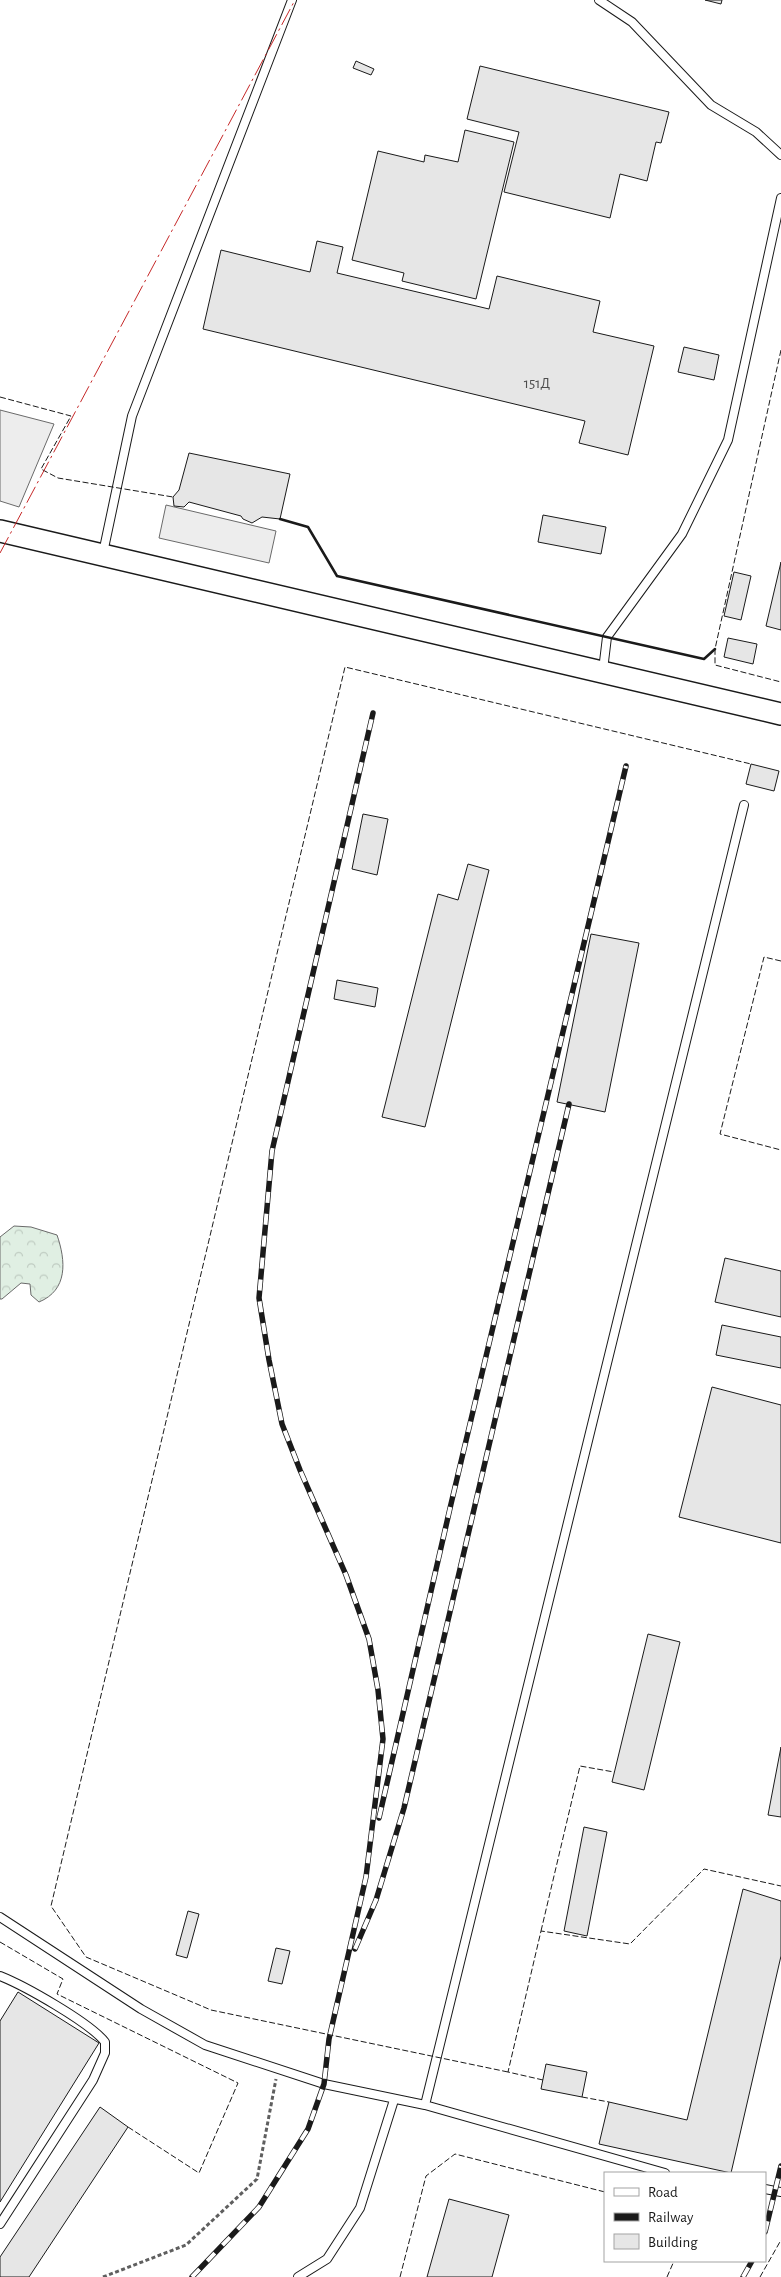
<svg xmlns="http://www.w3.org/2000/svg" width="781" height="2277" viewBox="0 0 781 2277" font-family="'Alegreya Sans',sans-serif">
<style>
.forest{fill:url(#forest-crowns);stroke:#6a6a6a}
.parking{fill:#ededed;stroke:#6a6a6a}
.building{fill:#e6e6e6;stroke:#1a1a1a}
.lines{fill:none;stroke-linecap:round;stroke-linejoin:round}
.lane-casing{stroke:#1a1a1a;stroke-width:10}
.secondary-casing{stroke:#1a1a1a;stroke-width:24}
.path{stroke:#5f5f5f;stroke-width:3;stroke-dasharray:4 2.5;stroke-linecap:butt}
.lane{stroke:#fff;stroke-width:8}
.secondary{stroke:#fff;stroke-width:21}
.rail-casing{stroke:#1a1a1a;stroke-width:5.5}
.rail{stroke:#fff;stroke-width:4;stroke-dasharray:11;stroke-linecap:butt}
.fence{stroke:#1a1a1a;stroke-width:1;stroke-dasharray:6 2.5;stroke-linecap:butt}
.wall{stroke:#1a1a1a;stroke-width:2.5}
.power{stroke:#c62828;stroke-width:1;stroke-dasharray:18 4 2.5 4;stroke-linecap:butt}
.labels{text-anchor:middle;stroke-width:4;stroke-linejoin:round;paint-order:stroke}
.number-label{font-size:15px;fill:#4d4d4d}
</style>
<defs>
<pattern id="forest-crowns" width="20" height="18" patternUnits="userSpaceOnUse" patternTransform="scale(1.25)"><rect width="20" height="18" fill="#e0efe3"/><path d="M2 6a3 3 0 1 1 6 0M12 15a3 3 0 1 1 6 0" fill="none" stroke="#c0ccc2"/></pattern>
</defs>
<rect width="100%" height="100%" fill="#fff"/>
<!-- forest -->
<path class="forest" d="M14,1226L31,1227L57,1235C66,1261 68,1290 39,1302L31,1295L30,1284L21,1283L2,1299H0V1237Z"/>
<!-- parking -->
<path class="parking" d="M0,410L54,424L19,507L0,501Z
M166,505L276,531L269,563L159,538Z"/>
<!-- building -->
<path class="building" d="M705,0H722L721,4Z
M356,61L374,69L371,75L353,68Z
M480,66L669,112L661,143L656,142L647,181L620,174L610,218L504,192L519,132L467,119Z
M465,130L514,142L476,299L402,281L404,273L352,260L378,151L424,162L425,155L458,162Z
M317,241L343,247L337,273L489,309L497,276L600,301L593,332L654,346L628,455L579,443L585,421L203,329L221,250L310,272Z
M684,347L719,355L714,380L678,372Z
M189,453L290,474L280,519L262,517L252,523L243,519L241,516L189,502L184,507L174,506L173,497L179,490Z
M543,515L606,527L601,554L538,542Z
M781,562V630L766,626Z
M734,572L751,576L741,620L724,616Z
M728,638L757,644L753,664L724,657Z
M751,764L779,771L774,791L746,784Z
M363,814L388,819L377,875L352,869Z
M468,864L489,870L425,1127L382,1117L438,894L458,900Z
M591,934L639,943L605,1112L557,1102Z
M337,980L378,988L375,1007L334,999Z
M725,1258L781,1271V1317L715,1302Z
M722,1325L781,1337V1368L716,1355Z
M712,1387L781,1405V1543L679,1517Z
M648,1634L680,1642L644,1790L612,1782Z
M781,1747V1817L768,1815Z
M584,1827L607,1832L587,1936L564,1931Z
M743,1889L781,1901V1956L731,2173L599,2144L609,2102L687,2120Z
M188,1911L199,1914L187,1958L176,1955Z
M276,1948L290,1951L282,1984L268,1981Z
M18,1992L99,2043L0,2202V2021Z
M546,2064L587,2072L582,2097L541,2089Z
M100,2107L128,2127L29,2277H0V2257Z
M449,2199L509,2215L492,2277H427Z"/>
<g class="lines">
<!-- lane casing -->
<g class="lane-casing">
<path id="lane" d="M599,0L632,22L711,105L756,132L781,155
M103,553L132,416L292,0
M603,670L607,637L682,534L728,440L781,198
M0,1917L141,2009L205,2045L324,2084L425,2105L665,2173
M0,1976C25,1986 89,2022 105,2042V2053L93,2080L0,2224
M425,2105L744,805
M765,2189L781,2192
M298,2277L327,2259L360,2208L394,2100"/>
</g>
<!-- secondary casing -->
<g class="secondary-casing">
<path id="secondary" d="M0,531L781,714"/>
</g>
<!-- path -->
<path class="path" d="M103,2277L186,2245L257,2179L276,2079"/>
<!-- lane -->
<use href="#lane" class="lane"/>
<!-- secondary -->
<use href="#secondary" class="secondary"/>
<!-- rail casing -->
<g class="rail-casing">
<path id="rail" d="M379,1818L451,1504L626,766
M355,1949L376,1900L404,1808L569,1104
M765,2232L781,2166
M192,2277L259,2207L308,2129L324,2084L329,2039L366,1877L383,1739L378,1690L369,1639L346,1575L300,1470L282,1424L269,1360L259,1298L272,1151L373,713
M743,2277L752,2261"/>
</g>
<!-- rail -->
<use href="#rail" class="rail"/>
<!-- fence -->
<path class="fence" d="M781,350L715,649V665L781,682
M0,397L71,416L41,469L58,478L173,497
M781,961L764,957L720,1134L781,1150
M541,1931L580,1766L614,1772
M0,1942L63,1979L57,1994L238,2083L199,2173L128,2127
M508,2072L211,2010L86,1957L51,1906L345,667L751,764
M543,2080L508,2072L541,1931L630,1944L704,1869L781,1886
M582,2097L609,2102
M400,2277L426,2176L455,2154L605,2192
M667,2277L674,2261
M760,2277L781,2240"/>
<!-- wall -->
<path class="wall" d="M280,519L308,527L337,576L704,659L715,649"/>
<!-- power -->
<path class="power" d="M0,553L295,0"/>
</g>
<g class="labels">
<!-- number labels -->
<g class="number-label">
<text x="537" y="388">151Д</text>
</g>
</g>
<!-- legend -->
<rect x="604" y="2172" width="162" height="90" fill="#ffffff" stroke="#a3a3a3"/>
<rect x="614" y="2188" width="25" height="8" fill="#ffffff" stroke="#a3a3a3"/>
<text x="648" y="2197" font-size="15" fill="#1a1a1a">Road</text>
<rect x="614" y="2213" width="25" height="8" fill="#1a1a1a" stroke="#a3a3a3"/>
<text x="648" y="2222" font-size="15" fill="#1a1a1a">Railway</text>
<rect x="614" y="2234" width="25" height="15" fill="#e6e6e6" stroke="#a3a3a3"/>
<text x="648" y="2247" font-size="15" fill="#1a1a1a">Building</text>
</svg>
